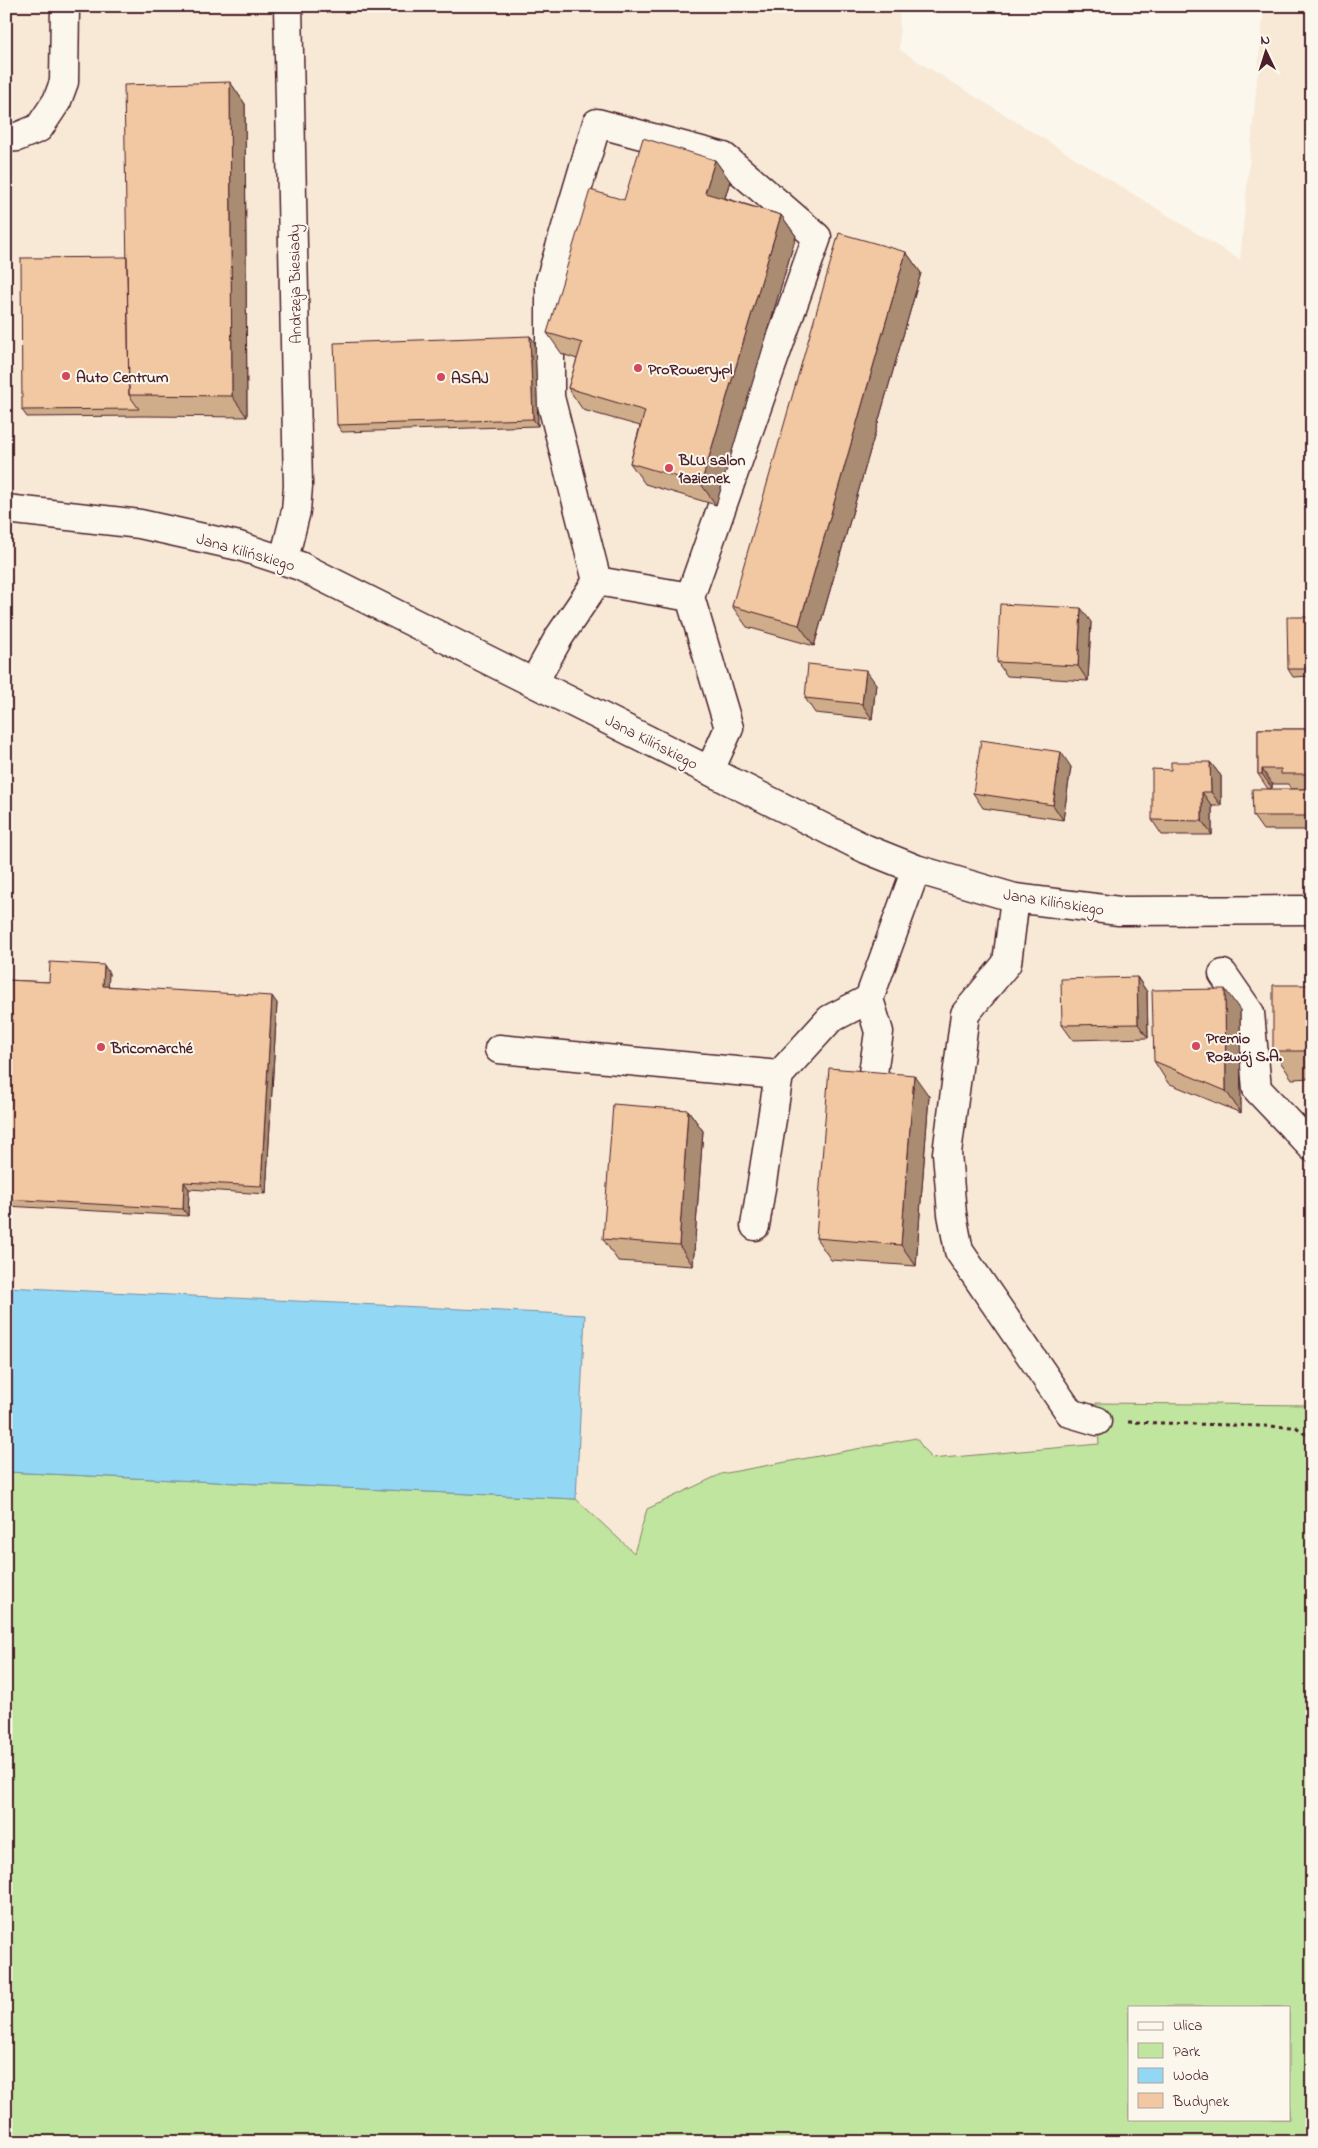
<svg xmlns="http://www.w3.org/2000/svg" width="1318" height="2148" viewBox="0 0 1318 2148" font-family="'Indie Flower',sans-serif">
<style>
.built{fill:#f8e9d6;fill-rule:evenodd}
.green{fill:#c0e59f;stroke:#858265;fill-rule:evenodd}
.water{fill:#92d8f4;stroke:#758ea4}
.lines{fill:none;stroke-linecap:round;stroke-linejoin:round}
.minor-casing{stroke:#4a1f2b;stroke-width:31}
.path{stroke:#4a1f2b;stroke-width:3;stroke-dasharray:4 4;stroke-linecap:butt}
.minor{stroke:#fbf7ec;stroke-width:28}
.wall{fill:#cfac8a;stroke:#4a1f2b}
.shaded-wall{fill:#a98c71;stroke:#4a1f2b}
.building{fill:#f1c8a1;stroke:#4a1f2b}
.poi-dot{fill:#d1495b;stroke:#fbf7ec;stroke-width:2}
.labels{text-anchor:middle;stroke-width:4;stroke-linejoin:round;paint-order:stroke}
.street-label{font-size:16px;fill:#4a1f2b;stroke:#fbf7ec}
.poi-label{font-size:16px;font-weight:bold;fill:#4a1f2b;stroke:#fbf7ec;text-anchor:start}
</style>
<rect width="100%" height="100%" fill="#fbf7ec"/>
<filter id="ink" filterUnits="userSpaceOnUse"><feTurbulence type="fractalNoise" baseFrequency=".02" numOctaves="2"/><feDisplacementMap in="SourceGraphic" scale="10" xChannelSelector="R" yChannelSelector="G"/><feConvolveMatrix kernelMatrix="1 2 1 2 8 2 1 2 1" color-interpolation-filters="sRGB"/></filter>
<g filter="url(#ink)">
<!-- built -->
<path class="built" d="M6,6H899L900,50L1240,260L1264,6H1312V2142H6ZM1129,2007H1289V2119H1129Z"/>
<!-- green -->
<path class="green" d="M1096,1403L1312,1405V2142H6V1472L576,1499L634,1553L647,1509L721,1474L916,1438L931,1459L1099,1444ZM1129,2007H1289V2119H1129Z"/>
<!-- water -->
<path class="water" d="M6,1287L585,1315L576,1499L6,1472Z"/>
<g class="lines">
<!-- minor casing -->
<g class="minor-casing">
<path id="minor" d="M6,138L17,137L39,128L57,101L64,82L65,6
M6,509L140,524L239,546L300,566L866,849L916,869L1015,898L1119,911L1312,910
M284,559L296,511L298,486L288,6
M597,581L690,597
M534,682L559,637L597,581L550,397V281L597,123L724,157L817,237L690,597L729,728L710,770
M1015,898L1007,963L965,1014L947,1153L952,1214L959,1251L1070,1413L1097,1421
M1223,974L1250,1013L1257,1089L1312,1147
M869,999L879,1032L873,1073
M499,1049L779,1075
M755,1226L779,1075L830,1019L869,999L916,869"/>
</g>
<!-- path -->
<path class="path" d="M1128,1422L1296,1427L1310,1438L1312,1443"/>
<!-- minor -->
<use href="#minor" class="minor"/>
</g>
<!-- wall -->
<path class="wall" d="M230,82L245,104L247,417L144,416L27,417L22,410L127,257Z
M715,160L730,181L725,198L781,215L796,236L716,505L645,484L630,463L640,426L583,410L568,388L577,359L562,354L547,333L624,200Z
M906,252L921,273L814,646L747,627L732,606Z
M530,336L535,343L538,426L342,432L337,425Z
M1312,618V676L1293,677L1288,669Z
M1091,622L1088,681L1007,676L997,662Z
M876,684L872,719L815,713L805,698Z
M1258,729H1312V789H1291L1288,784H1272V788L1268,789L1258,774Z
M1210,762L1221,776V806H1212V835H1162L1152,820Z
M1071,767L1063,820L983,808L973,793Z
M1310,789L1312,791V830H1263L1253,816Z
M109,973L108,986L277,1003L266,1194L189,1189L188,1216L6,1206V980L49,982Z
M1137,977L1147,992L1148,1038L1073,1040L1062,1025Z
M1312,985V1078L1292,1079L1273,1051Z
M1240,1010L1241,1113L1168,1083L1154,1061Z
M929,1096L916,1266L831,1260L816,1238Z
M688,1110L703,1131L693,1266L618,1261L603,1239Z"/>
<!-- shaded-wall -->
<path class="shaded-wall" d="M230,82L245,104L247,417L232,396Z
M715,160L730,181L720,214L705,193Z
M781,215L796,236L716,505L701,484Z
M906,252L921,273L814,646L799,625Z
M530,336L535,343L538,426L533,419Z
M1081,608L1091,622L1088,681L1078,666Z
M866,670L876,684L872,719L862,704Z
M1061,752L1071,767L1063,820L1053,805Z
M1210,762L1221,776V806L1211,792Z
M1262,769L1272,784V788L1262,774Z
M1310,789L1312,791V818L1310,816Z
M1202,792L1212,806V835L1202,821Z
M104,965L109,973L108,993L103,986Z
M1137,977L1147,992L1148,1038L1138,1024Z
M1225,989L1240,1010L1241,1113L1226,1091Z
M272,996L277,1003L266,1194L261,1186Z
M914,1075L929,1096L916,1266L901,1245Z
M688,1110L703,1131L693,1266L679,1245Z
M184,1182L189,1189L188,1216L183,1209Z"/>
<!-- building -->
<path class="building" d="M230,82L232,396L129,395L124,85Z
M643,138L715,160L705,193L781,215L701,484L630,463L645,411L568,388L582,343L547,333L590,190L624,200Z
M839,233L906,252L799,625L732,606Z
M127,257L129,395L139,409L22,410L21,258Z
M530,336L533,419L337,425L334,343Z
M1000,604L1081,608L1078,666L997,662Z
M1287,617H1311L1312,669H1288Z
M808,664L866,670L862,704L805,698Z
M1258,729H1312V774H1281V769H1262V774H1258Z
M981,740L1061,752L1053,805L973,793Z
M1171,762H1210L1211,792H1202V821L1152,820V769L1171,770Z
M1252,789H1310V816H1253Z
M50,962L104,965L103,986L272,996L261,1186L184,1182L183,1209L6,1199V980L49,982Z
M1137,977L1138,1024L1062,1025L1061,979Z
M1273,985H1312V1051H1273Z
M1225,989L1226,1091L1154,1061L1152,990Z
M829,1068L914,1075L901,1245L816,1238Z
M613,1104L688,1110L679,1245L603,1239Z"/>
</g>
<!-- markers -->
<g class="poi-dot">
<circle cx="638" cy="368" r="5"/>
<circle cx="66" cy="376" r="5"/>
<circle cx="441" cy="377" r="5"/>
<circle cx="669" cy="468" r="5"/>
<circle cx="1196" cy="1046" r="5"/>
<circle cx="101" cy="1047" r="5"/>
</g>
<g class="labels">
<!-- street labels -->
<g class="street-label">
<text transform="translate(294 284) rotate(-91)" y="6">Andrzeja Biesiady</text>
<text transform="translate(246 551) rotate(16)" y="6">Jana Kilińskiego</text>
<text transform="translate(652 741) rotate(27)" y="6">Jana Kilińskiego</text>
<text transform="translate(1054 901) rotate(9)" y="6">Jana Kilińskiego</text>
</g>
<!-- poi labels -->
<g class="poi-label">
<text x="648" y="374">ProRowery.pl</text>
<text x="76" y="382">Auto Centrum</text>
<text x="451" y="383">ASAJ</text>
<text x="679" y="465">BLU salon<tspan x="679" dy="18">łazienek</tspan></text>
<text x="1206" y="1043">Premio<tspan x="1206" dy="18">Rozwój S.A.</tspan></text>
<text x="111" y="1053">Bricomarché</text>
</g>
</g>
<!-- margin -->
<rect width="1318" height="2148" fill="none" stroke="#fbf7ec" stroke-width="25"/>
<rect x="12" y="12" width="1293" height="2123" fill="none" stroke="#4a1f2b" stroke-width="2" filter="url(#ink)"/>
<!-- legend -->
<rect x="1128" y="2006" width="162" height="115" fill="#fbf7ec" stroke="#b4a19f"/>
<rect x="1138" y="2022" width="25" height="8" fill="#fbf7ec" stroke="#b4a19f"/>
<text x="1173" y="2030" font-size="15" fill="#4a1f2b">Ulica</text>
<rect x="1138" y="2043" width="25" height="15" fill="#c0e59f" stroke="#b4a19f"/>
<text x="1173" y="2056" font-size="15" fill="#4a1f2b">Park</text>
<rect x="1138" y="2068" width="25" height="15" fill="#92d8f4" stroke="#b4a19f"/>
<text x="1173" y="2080" font-size="15" fill="#4a1f2b">Woda</text>
<rect x="1138" y="2093" width="25" height="15" fill="#f1c8a1" stroke="#b4a19f"/>
<text x="1173" y="2106" font-size="15" fill="#4a1f2b">Budynek</text>
<!-- north arrow -->
<g transform="translate(1266 52) rotate(356)" stroke="#fbf7ec" stroke-width="4" paint-order="stroke">
<path d="M0-4L9 19L0 12L-9 19Z" fill="#4a1f2b"/>
<text y="-8" font-size="14" font-weight="bold" text-anchor="middle" fill="#4a1f2b">N</text>
</g>
</svg>
